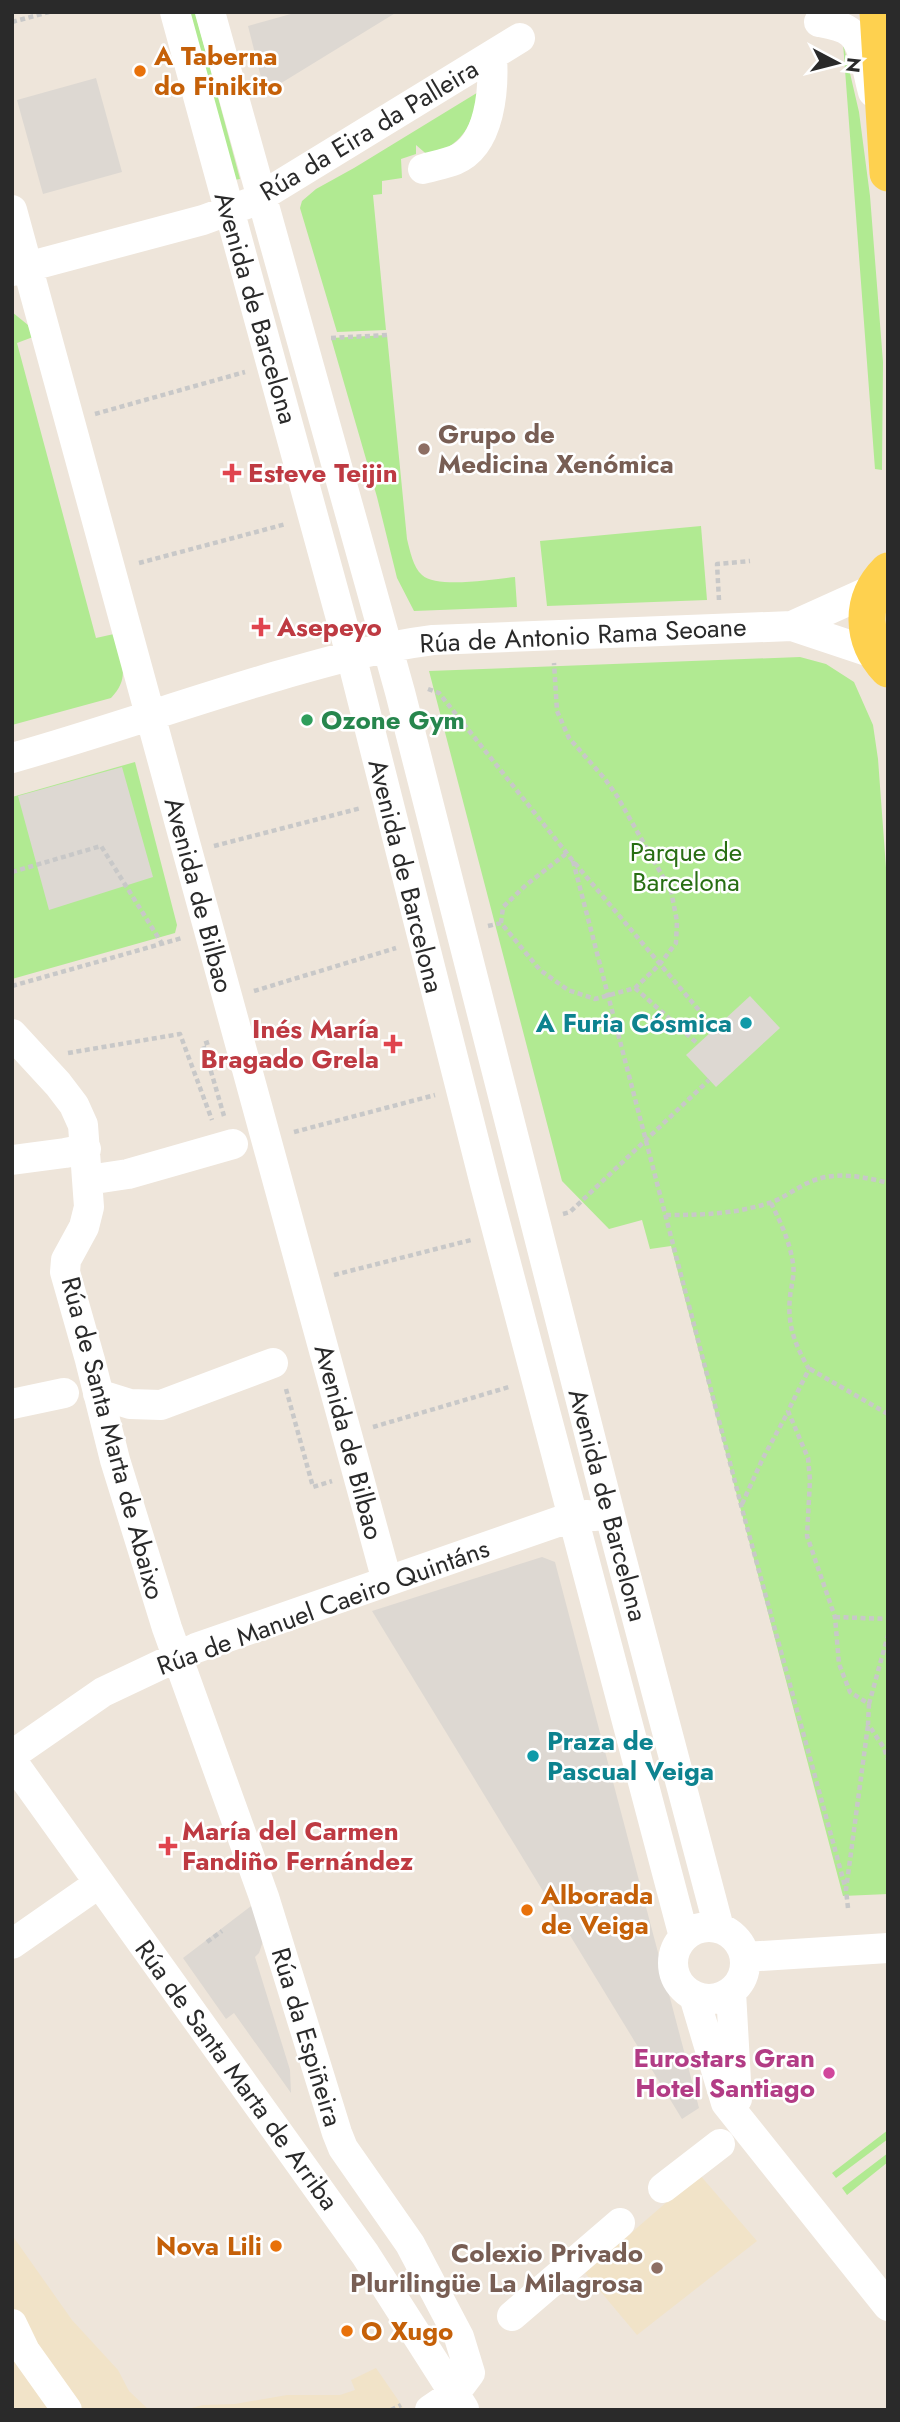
<svg xmlns="http://www.w3.org/2000/svg" width="900" height="2422" viewBox="0 0 900 2422" font-family="Jost,sans-serif">
<style>
.education{fill:#f1e3c8}
.green{fill:#b1ea92}
.plaza{fill:#ddd8d2}
.lines{fill:none;stroke-linecap:round;stroke-linejoin:round}
.path{stroke:#c8c8c8;stroke-width:4.5;stroke-dasharray:5 3.5;stroke-linecap:butt}
.minor{stroke:#fff;stroke-width:30}
.major{stroke:#fed14f;stroke-width:37}
.food-dot{fill:#e8710a;stroke:#fff;stroke-width:2.5}
.education-dot{fill:#8d6e63;stroke:#fff;stroke-width:2.5}
.health-dot{fill:#e0444e;stroke:#fff;stroke-width:2.5}
.leisure-dot{fill:#2e9e5b;stroke:#fff;stroke-width:2.5}
.culture-dot{fill:#0f9aa8;stroke:#fff;stroke-width:2.5}
.hotel-dot{fill:#d1479c;stroke:#fff;stroke-width:2.5}
.labels{text-anchor:middle;stroke-width:5;stroke-linejoin:round;paint-order:stroke}
.food-label{font-size:26px;font-weight:bold;fill:#c56008;stroke:#fff;text-anchor:start}
.street-label{font-size:26px;fill:#2a2a2a;stroke:#fff}
.education-label{font-size:26px;font-weight:bold;fill:#785e54;stroke:#fff;text-anchor:start}
.health-label{font-size:26px;font-weight:bold;fill:#be3a42;stroke:#fff;text-anchor:start}
.leisure-label{font-size:26px;font-weight:bold;fill:#27864d;stroke:#fff;text-anchor:start}
.park-label{font-size:26px;fill:#286e13;stroke:#fff}
.culture-label{font-size:26px;font-weight:bold;fill:#0d838f;stroke:#fff;text-anchor:end}
.hotel-label{font-size:26px;font-weight:bold;fill:#b23c85;stroke:#fff;text-anchor:end}
</style>
<rect width="100%" height="100%" fill="#eee5da"/>
<!-- education -->
<path class="education" d="M699,2174L757,2241L637,2335L585,2273Z
M12,2235L72,2320L118,2370L129,2391L149,2410H12Z
M376,2368L405,2410H183L203,2405L235,2404L287,2395H340L355,2390L351,2380Z"/>
<!-- green -->
<path class="green" d="M188,12H195L240,179L234,180Z
M843,43L859,112L870,196L883,362L882,470L875,469Z
M480,91C468,132 467,137 431,158L416,145V154L401,159L402,178L382,181V194L373,195L386,330L337,332L300,208L302,201L316,189L354,168Z
M12,312L28,325L33,337L17,343L96,638L114,634C120,659 132,677 111,698L12,725Z
M387,335L407,539C410,551 413,567 422,575C437,589 494,579 515,577L517,607L414,611L397,578L377,497L331,338Z
M701,526L707,600L547,606L540,541Z
M800,657L826,664L854,682L873,725L878,759L888,895V1894L843,1896L671,1246L650,1249L642,1220L609,1229L562,1181L429,671Z
M135,762L177,925L175,933L12,979V797Z
M888,2130V2139L836,2178L832,2173Z
M888,2153V2162L847,2195L842,2188Z"/>
<!-- plaza -->
<path class="plaza" d="M298,12H397L265,93L248,26Z
M96,78L122,172L43,194L17,100Z
M122,767L153,877L49,910L18,796Z
M750,996L780,1028L716,1087L686,1055Z
M542,1557L555,1562L699,2108L682,2119L372,1611Z
M255,1903L263,1941L259,1953L255,1957L290,2070L291,2093L234,2013L226,2019L183,1958Z"/>
<g class="lines">
<!-- path -->
<path class="path" d="M12,22L49,12
M331,338L387,335
M95,414L245,372
M139,563L286,524
M719,600L717,564L750,561
M428,689L439,693L573,861L714,1028
M214,846L361,808
M573,861L741,1505L846,1890
M12,872L101,846L161,942
M501,923L503,907L526,885L567,853
M488,926L501,923L540,970L568,990L595,999L635,988L660,964L676,943L677,921L671,891L617,796L605,779L569,738L557,711L554,663
M12,986L182,938
M635,988L698,1044
M254,991L396,948
M209,1042L203,1044L224,1116
M68,1053L180,1034L212,1120
M294,1132L435,1095
M771,1203C781,1223 790,1242 793,1264C795,1275 791,1286 790,1297C787,1325 795,1345 809,1369L788,1411L808,1458L810,1480L807,1536L835,1617L839,1664L850,1692L869,1704L868,1724L884,1748L888,1760
M563,1214L570,1212L709,1080
M666,1215C702,1215 735,1214 769,1203C786,1198 800,1184 818,1179C839,1172 866,1177 888,1183
M334,1275L471,1240
M810,1369L888,1414
M286,1389L313,1487L332,1481
M373,1427L509,1387
M742,1504L763,1458L788,1412
M835,1617L888,1619
M869,1704L888,1635
M848,1908L846,1890L868,1725
M207,1942L222,1931
M391,2410L401,2405"/>
<!-- minor -->
<path class="minor" d="M175,12L351,655L486,1188L684,1937
M210,12L400,692L618,1546L719,1928
M819,22C830,24 843,26 851,33C865,45 868,75 873,92
M423,169C433,166 445,164 455,160C491,145 494,88 492,56
M12,210L387,1581
M12,271L203,220L252,202L520,38
M792,626L874,589
M12,758C101,733 188,702 277,676C329,661 379,647 433,640L792,626L876,654
M12,1034L58,1084L74,1105L83,1125L89,1207L84,1227L66,1260L65,1272L90,1360L115,1460L167,1628L264,1897L337,2133L343,2148L410,2244L459,2337L470,2373L455,2393L430,2410
M12,1160L65,1153L86,1149
M88,1180L128,1174L233,1144
M98,1394L130,1404L161,1405L273,1363
M12,1404L64,1393
M12,1755L103,1692L196,1648L563,1520L586,1515L595,1516
M12,1761L365,2254L464,2409
M673 1963a36 36 0 1 1 72 0a36 36 0 1 1-72 0Z
M12,1944L98,1884
M745,1957L888,1948
M731,1992L737,2099
M694,1996L726,2103L888,2306
M663,2188L720,2144
M512,2316L620,2223
M12,2324L25,2351L67,2410"/>
<!-- major -->
<path class="major" d="M878,12L888,173
M888,571C859,600 861,640 888,669"/>
</g>
<!-- markers -->
<g class="food-dot">
<circle cx="140" cy="71" r="7"/>
<circle cx="527" cy="1910" r="7"/>
<circle cx="276" cy="2246" r="7"/>
<circle cx="347" cy="2331" r="7"/>
</g>
<g class="education-dot">
<circle cx="424" cy="449" r="7"/>
<circle cx="657" cy="2268" r="7"/>
</g>
<g class="health-dot">
<path d="M228.5 462.5h7v7h7v7h-7v7h-7v-7h-7v-7h7z"/>
<path d="M257.5 616.5h7v7h7v7h-7v7h-7v-7h-7v-7h7z"/>
<path d="M389.5 1033.5h7v7h7v7h-7v7h-7v-7h-7v-7h7z"/>
<path d="M164.5 1835.5h7v7h7v7h-7v7h-7v-7h-7v-7h7z"/>
</g>
<circle class="leisure-dot" cx="307" cy="720" r="7"/>
<g class="culture-dot">
<circle cx="746" cy="1023" r="7"/>
<circle cx="533" cy="1756" r="7"/>
</g>
<circle class="hotel-dot" cx="829" cy="2073" r="7"/>
<g class="labels">
<!-- food labels -->
<g class="food-label">
<text x="154" y="65">A Taberna<tspan x="154" dy="30">do Finikito</tspan></text>
<text x="541" y="1904">Alborada<tspan x="541" dy="30">de Veiga</tspan></text>
<text x="262" y="2255" text-anchor="end">Nova Lili</text>
<text x="361" y="2340">O Xugo</text>
</g>
<!-- street labels -->
<g class="street-label">
<text transform="translate(369 130) rotate(-31)" y="9">Rúa da Eira da Palleira</text>
<text transform="translate(256 308) rotate(74)" y="9">Avenida de Barcelona</text>
<text transform="translate(583 635) rotate(-3)" y="9">Rúa de Antonio Rama Seoane</text>
<text transform="translate(406 876) rotate(76)" y="9">Avenida de Barcelona</text>
<text transform="translate(199 895) rotate(75)" y="9">Avenida de Bilbao</text>
<text transform="translate(113 1438) rotate(75)" y="9">Rúa de Santa Marta de Abaixo</text>
<text transform="translate(349 1442) rotate(75)" y="9">Avenida de Bilbao</text>
<text transform="translate(608 1505) rotate(75)" y="9">Avenida de Barcelona</text>
<text transform="translate(323 1607) rotate(-20)" y="9">Rúa de Manuel Caeiro Quintáns</text>
<text transform="translate(307 2037) rotate(73)" y="9">Rúa da Espiñeira</text>
<text transform="translate(237 2075) rotate(54)" y="9">Rúa de Santa Marta de Arriba</text>
</g>
<!-- education labels -->
<g class="education-label">
<text x="438" y="443">Grupo de<tspan x="438" dy="30">Medicina Xenómica</tspan></text>
<text x="643" y="2262" text-anchor="end">Colexio Privado<tspan x="643" dy="30">Plurilingüe La Milagrosa</tspan></text>
</g>
<!-- health labels -->
<g class="health-label">
<text x="248" y="482">Esteve Teijin</text>
<text x="277" y="636">Asepeyo</text>
<text x="379" y="1038" text-anchor="end">Inés María<tspan x="379" dy="30">Bragado Grela</tspan></text>
<text x="182" y="1840">María del Carmen<tspan x="182" dy="30">Fandiño Fernández</tspan></text>
</g>
<!-- leisure labels -->
<g class="leisure-label">
<text x="321" y="729">Ozone Gym</text>
</g>
<!-- park labels -->
<g class="park-label">
<text x="686" y="861">Parque de<tspan x="686" dy="30">Barcelona</tspan></text>
</g>
<!-- culture labels -->
<g class="culture-label">
<text x="732" y="1032">A Furia Cósmica</text>
<text x="547" y="1750" text-anchor="start">Praza de<tspan x="547" dy="30">Pascual Veiga</tspan></text>
</g>
<!-- hotel labels -->
<g class="hotel-label">
<text x="815" y="2067">Eurostars Gran<tspan x="815" dy="30">Hotel Santiago</tspan></text>
</g>
</g>
<!-- border -->
<rect width="900" height="2422" fill="none" stroke="#2a2a2a" stroke-width="28"/>
<!-- north arrow -->
<g transform="translate(837 63) rotate(97)" stroke="#ffffff" stroke-width="5" paint-order="stroke">
<path d="M0-5L12 26L0 18L-12 26Z" fill="#2a2a2a"/>
<text y="-10" font-size="19" font-weight="bold" text-anchor="middle" fill="#2a2a2a">N</text>
</g>
</svg>
